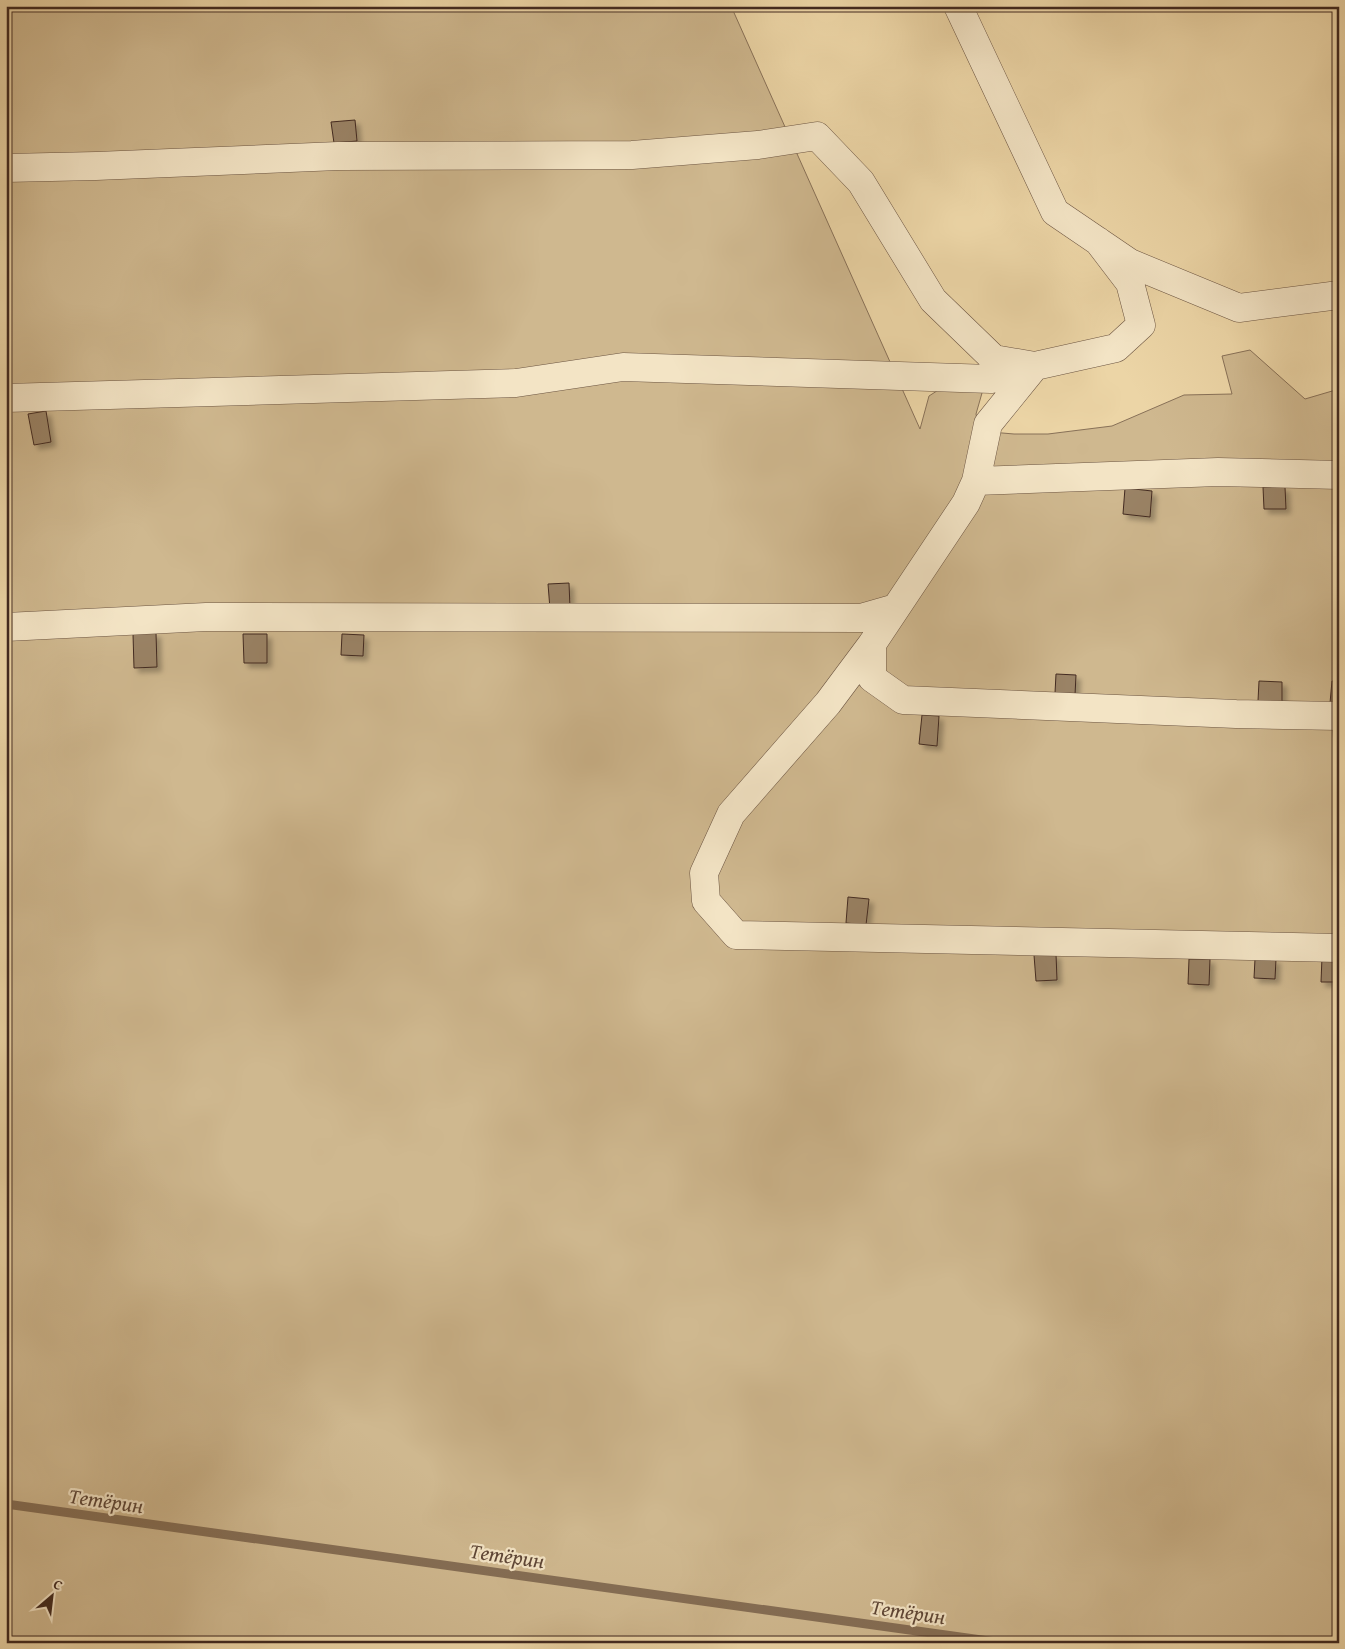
<svg xmlns="http://www.w3.org/2000/svg" width="1345" height="1649" viewBox="0 0 1345 1649" font-family="'Gentium Book Plus',serif">
<style>
.green{fill:#cfb88f;stroke:#887158}
.lines{fill:none;stroke-linecap:round;stroke-linejoin:round}
.stream{stroke:#856e55;stroke-width:9}
.building{fill:#9a8366;stroke:#422a20;filter:url(#shadow)}
.minor-casing{stroke:#6c5542;stroke-width:29}
.minor{stroke:#f3e4c5;stroke-width:28}
.labels{text-anchor:middle;stroke-width:4.5;stroke-linejoin:round;paint-order:stroke}
.water-label{font-size:21px;font-style:italic;fill:#5e4636;stroke:#f3e4c5}
</style>
<defs>
<filter id="shadow"><feDropShadow dx="4.5" dy="4.5" stdDeviation="2.5" flood-color="#0004"/></filter>
</defs>
<rect width="100%" height="100%" fill="#ecd5a6"/>
<filter id="stains"><feTurbulence type="fractalNoise" baseFrequency=".004" numOctaves="4"/><feColorMatrix values="0 0 0 0 .2 0 0 0 0 .09 0 0 0 0 .02 0 0 0 .5 -.17"/></filter>
<radialGradient id="worn" r=".72"><stop offset=".6" stop-color="#630" stop-opacity="0"/><stop offset="1" stop-color="#630" stop-opacity=".3"/></radialGradient>
<!-- green -->
<path class="green" d="M6,6H731L920,429L929,396L957,378L984,386L976,414L979,431L1014,434H1048L1112,426L1184,395L1232,394L1222,356L1250,350L1305,399L1339,389V1643H6Z"/>
<g class="lines">
<!-- stream -->
<path class="stream" d="M6,1504L1003,1643"/>
</g>
<!-- building -->
<path class="building" d="M355,120L357,141L334,143L331,122Z
M46,411L51,442L34,445L28,414Z
M1263,487H1285L1286,509H1264Z
M1125,488L1152,491L1150,517L1123,514Z
M569,583L570,608L550,609L548,584Z
M156,633L157,667L134,668L133,634Z
M243,634H267V663H244Z
M342,634L364,635L363,656L341,655Z
M1056,674L1076,675L1075,695L1055,693Z
M1259,681L1282,682V702L1258,701Z
M1332,681L1339,682V703H1330Z
M922,715L939,716L937,746L919,744Z
M1333,729H1339V748H1334Z
M848,897L869,899L866,925L846,923Z
M1056,954L1057,980L1036,981L1034,955Z
M1322,957H1339V982H1321Z
M1189,959H1210L1209,985L1188,984Z
M1255,959H1276L1275,979L1254,978Z"/>
<g class="lines">
<!-- minor casing -->
<g class="minor-casing">
<path id="minor" d="M958,6L1055,212L1130,263L1239,308L1339,295
M6,168L96,166L338,156L632,155L758,145L817,136L861,182L933,300L994,359L1035,366L1116,348L1141,325L1130,283L1098,241
M6,398L516,383L623,367L991,379L1035,366L988,424L976,481L966,503L872,644L828,703L731,814L704,873L706,901L736,935L1339,948
M976,481L1218,472L1339,475
M6,627L206,617L861,618L896,608
M872,644V678L903,700L1236,714L1339,716"/>
</g>
<!-- minor -->
<use href="#minor" class="minor"/>
</g>
<g class="labels">
<!-- water labels -->
<g class="water-label">
<text transform="translate(106 1501) rotate(8)" y="7">Тетёрин</text>
<text transform="translate(507 1556) rotate(8)" y="7">Тетёрин</text>
<text transform="translate(908 1612) rotate(8)" y="7">Тетёрин</text>
</g>
</g>
<!-- margin -->
<rect width="1345" height="1649" fill="none" stroke="#ecd5a6" stroke-width="25"/>
<rect x="8" y="8" width="1330" height="1634" fill="none" stroke="#422a20" stroke-width="2.5"/>
<rect x="12" y="12" width="1320" height="1624" fill="none" stroke="#422a20"/>
<!-- north arrow -->
<g transform="translate(52 1596) rotate(28)" stroke="#f3e4c5" stroke-width="4" paint-order="stroke">
<path d="M0-4L9 19L0 12L-9 19Z" fill="#422a20"/>
<text y="-8" font-size="14" font-weight="bold" text-anchor="middle" fill="#422a20">С</text>
</g>
<rect width="100%" height="100%" filter="url(#stains)"/>
<rect width="100%" height="100%" fill="url(#worn)"/>
</svg>
